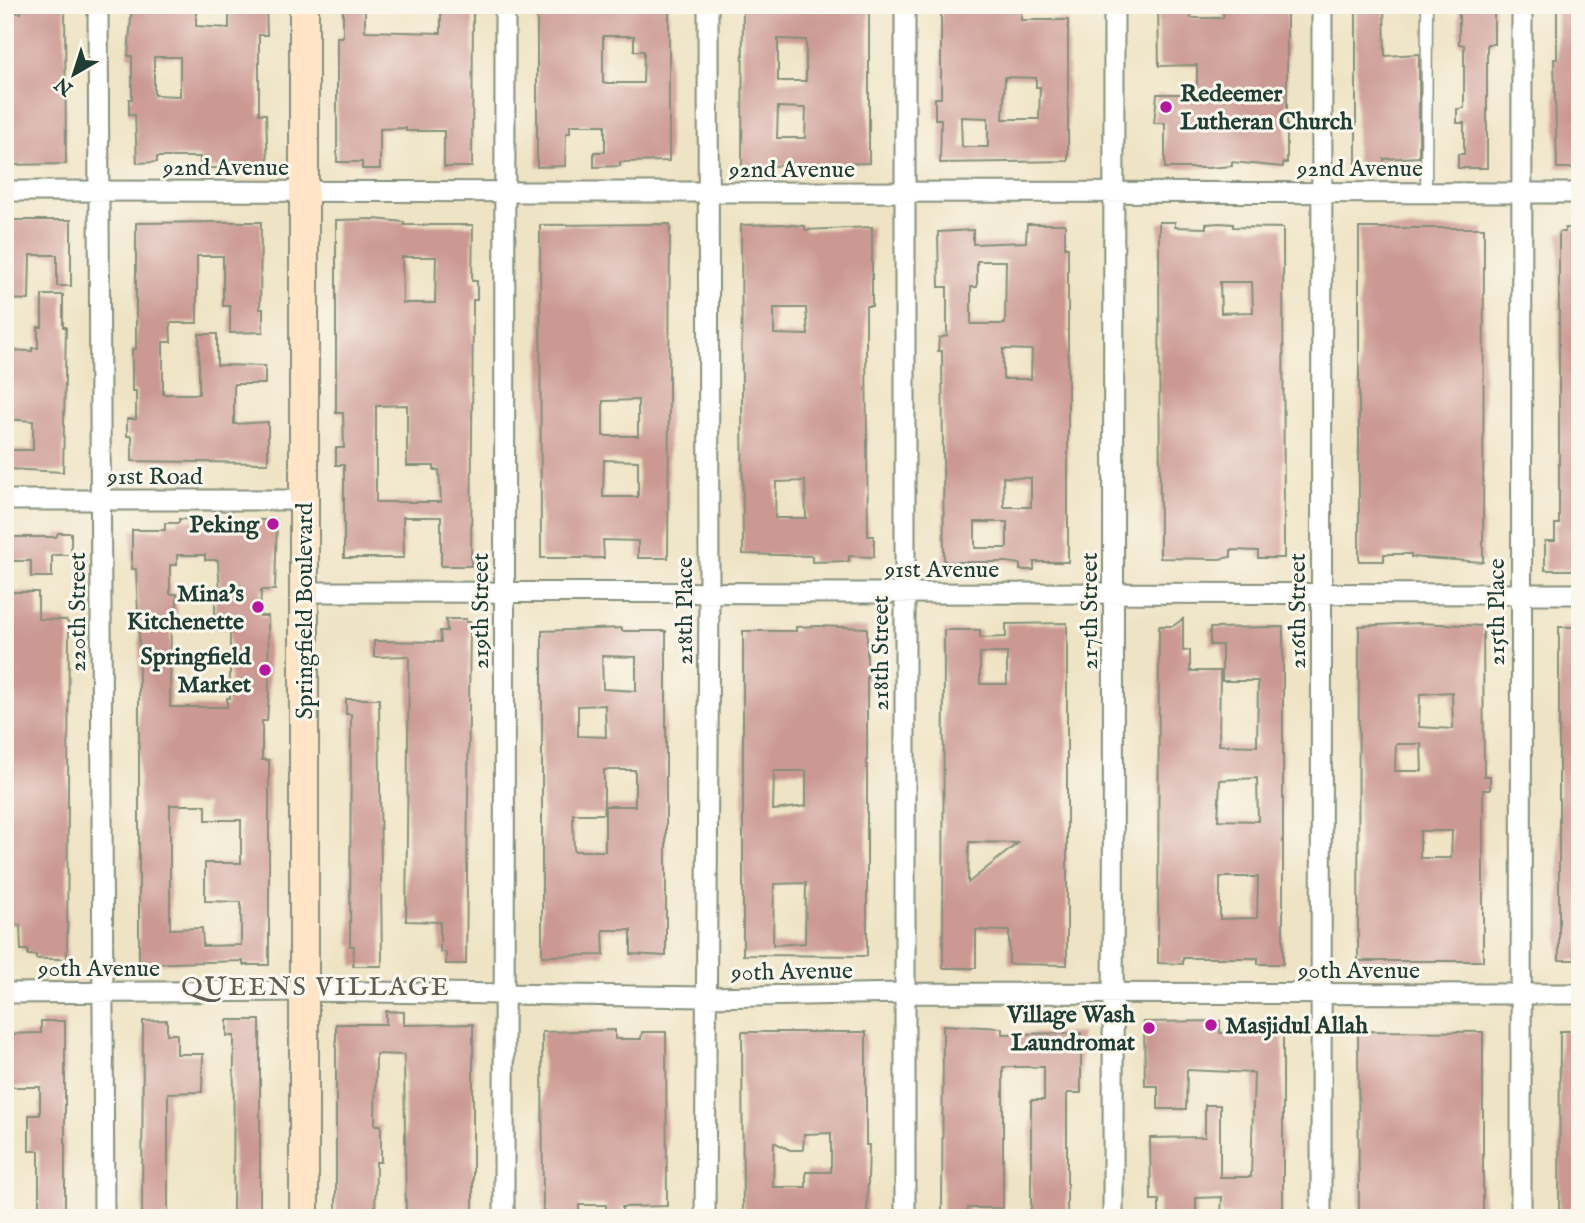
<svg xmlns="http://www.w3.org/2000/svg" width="1585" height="1223" viewBox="0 0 1585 1223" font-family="'IM FELL English',serif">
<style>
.building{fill:#cb9892;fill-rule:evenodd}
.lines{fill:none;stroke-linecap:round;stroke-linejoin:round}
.service-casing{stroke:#86907c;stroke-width:13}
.minor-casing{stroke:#86907c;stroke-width:23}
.secondary-casing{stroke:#86907c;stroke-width:32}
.service{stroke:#fff;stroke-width:10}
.minor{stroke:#fff;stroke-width:19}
.secondary{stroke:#ffe4c6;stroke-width:28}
.poi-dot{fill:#b5179e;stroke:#fbf7ec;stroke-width:2.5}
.labels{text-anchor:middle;stroke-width:6;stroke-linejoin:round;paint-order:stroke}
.poi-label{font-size:24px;font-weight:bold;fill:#1f3d34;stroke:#fbf7ec;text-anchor:end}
.street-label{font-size:24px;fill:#1f3d34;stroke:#fbf7ec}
.neighbourhood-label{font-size:26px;letter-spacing:2px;fill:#5b5d55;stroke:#fbf7ec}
</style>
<rect width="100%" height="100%" fill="#fbf7ec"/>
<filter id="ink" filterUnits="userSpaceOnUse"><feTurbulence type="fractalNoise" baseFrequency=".0143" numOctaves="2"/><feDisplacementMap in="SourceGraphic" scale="14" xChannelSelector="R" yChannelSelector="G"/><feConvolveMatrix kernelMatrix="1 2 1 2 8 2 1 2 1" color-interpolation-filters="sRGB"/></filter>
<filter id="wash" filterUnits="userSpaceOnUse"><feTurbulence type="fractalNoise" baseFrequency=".00686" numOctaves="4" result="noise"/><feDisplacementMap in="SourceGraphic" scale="28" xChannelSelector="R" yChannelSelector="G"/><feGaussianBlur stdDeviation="1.57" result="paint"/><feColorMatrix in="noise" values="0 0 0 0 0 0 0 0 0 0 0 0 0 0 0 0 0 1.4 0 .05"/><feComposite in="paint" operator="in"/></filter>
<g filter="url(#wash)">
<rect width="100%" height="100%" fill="#eee3c4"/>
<g id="blocks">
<!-- building -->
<path class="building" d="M21,5H65L66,164L5,165V12L21,13Z
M132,5H196V26L229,28V5H266L267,35H259V114H266L268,168H200V157H157V162L137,163L135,115H129V99H132V56H128ZM154,57H180V96L154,95Z
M343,5H365V31L441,33V9H473L472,167H444V131H406V128L380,129V169H362V162H337V37H343Z
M564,5H669V161L620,162V166L594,167V152H605V125H570V133H566L565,166L537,167V10H564ZM603,36H634V51H644L643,83H603Z
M743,5L813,8L869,5V163L742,167ZM778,39L806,40V81H778ZM778,107L806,108L805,138H777Z
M941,5H1005V11H1021V20H1068V161L940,163L941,119H935V98H941ZM1005,77L1036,78V87H1040L1039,119H1003ZM961,117L988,118V147H962Z
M1158,5H1191V18H1223L1224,8L1282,5V13H1287V163H1283V167L1232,162V166L1208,168H1165V123H1154L1157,94H1197V65L1159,66Z
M1356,5H1384L1385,56L1419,54V157L1384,159V168H1360V163H1356Z
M1494,5V44H1487V168H1458V154H1464V123H1457V109L1464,108V45L1459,44V6Z
M1557,5H1580V168H1557L1554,59H1557Z
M374,219L404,222V225H473L472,281H477V300H473L471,566H441V517H403L404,558H344V465H336V448H344L343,413H336V220ZM402,257H436L435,303H403ZM407,405V466H434V470H439L441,502H376V406Z
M5,220H71V286H57V255H30L29,300L5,299Z
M223,222H261L260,309H263V332L230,333V306H223V256H197V323H170L171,342H163V394H199V334H217V365L265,366V384H234V424L268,422V463L132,461V436H127V419H136V391H132V349H136V223Z
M1159,222H1175V227L1206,228V224L1220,223L1233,224V227L1283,228L1284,558H1258V551L1231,550V557L1219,559L1160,558ZM1220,282H1252L1253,312L1221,313Z
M670,224L668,558H638V541L603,540L604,558H541L540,225ZM638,400V436H603V401ZM604,460L638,461V497H603Z
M780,224L805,226V230L872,227V306H866V350L868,536H874V557L849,556V561L812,562V556L743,554L741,225ZM774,308H806L808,335L774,334ZM805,481L806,518H775L776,482Z
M1027,224H1065V247H1068V562H1034V570H1020V564L1007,562H944L942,351H938L939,338L947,336V287H939L938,232L973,230V244L1026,242ZM977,261H1006L1005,324H971V287H977ZM1003,349L1032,350L1031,379H1003ZM1003,477L1031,478V507H1004ZM975,522H1007V548H975Z
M1359,228H1484L1483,562L1411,557V554H1384V561H1359Z
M1565,228H1580V570H1545V541H1555V524H1559V232H1565Z
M42,295H63V327H66L63,472L7,469V450H33V421L5,419V350L32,351V348H38V327H42Z
M179,519L198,520V524H214V528L242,526L241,520H277L275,590H261L260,616H268L269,692L267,721H262V760H269V965H243V961L139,964V635L136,569H132V530H165V523H179ZM177,555H205V560H218L220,593H215V629H230V698H227V707H170L171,614H177V594H170V565H177ZM170,805H206V820H241V863H205V901L241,902V945L203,946L202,928L170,929Z
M71,533V555H52V577H31V561H5V537H56L58,533Z
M5,592H38V619L66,620L69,624L67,959H36V955H28V950H21L20,925H6Z
M446,619H466V622H470L466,964H446V952H440V922L406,921L409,656L374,657V641L441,642L440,631H447Z
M1183,619V651L1190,650V671H1220L1219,745L1257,746L1258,681H1222V645H1210V628L1283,627V964H1258V958H1183V964L1158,963L1159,626H1173ZM1257,778L1258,821L1218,820L1220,780ZM1220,877H1258L1257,918L1220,919Z
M1067,623V965L1009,964V931L976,930V968H943L944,630H980V638L1006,637V624ZM980,653H1007V684H980ZM969,842L1018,843L968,883Z
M1419,623L1483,626L1484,776H1490V790H1483V961H1358L1359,626ZM1452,692L1453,729L1419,727L1420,694ZM1396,744H1421L1422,771H1395ZM1420,831H1452L1451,858H1420Z
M817,626L867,628V956L743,955V631H796V627ZM774,771H806V806L773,810ZM806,883L805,943L773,945L774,884Z
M1559,627H1580V960H1559Z
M622,628V631H666V956L631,954V930H603L604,955L542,956V631ZM602,656L636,657V691L603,689ZM605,705L606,737L578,736V706ZM604,770H635V806H605V851H574L573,814H604Z
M346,699H379L382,966H353L354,946H350L351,714H346Z
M386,1011L404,1012V1025L473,1024V1218H406L404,1055L376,1054L375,1125H381V1162H376L375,1218H336V1024H386Z
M167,1020V1034H177V1054H203L202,1092L168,1093V1218H142L143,1021Z
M227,1020H260V1218H233L234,1036H227Z
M41,1021H65V1218H39V1151H29V1115H40V1087H6L5,1034L41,1033Z
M1220,1021V1033L1283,1031V1218L1221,1215L1222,1197L1196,1198V1218H1159V1200H1151L1150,1138L1205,1137V1105H1220V1177H1251L1254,1073L1187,1070L1186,1109H1158V1086H1145L1144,1022Z
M943,1025L1002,1028V1034L1081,1033V1093H1067V1213H1063V1218H1031V1100H1044V1067H1003V1208H968V1218H942Z
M615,1030V1039H641L642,1032H666L667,1206L622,1207V1218H606V1205H579V1218H543L542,1032Z
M1358,1031L1483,1032V1218H1359Z
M1560,1031H1580V1218H1559Z
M742,1032H866V1145H869L867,1214L743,1218ZM831,1133V1172H806V1187H773L774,1142L790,1150H803L804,1134Z"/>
</g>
</g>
<g filter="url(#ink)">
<use href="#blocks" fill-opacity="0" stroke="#86907c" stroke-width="2"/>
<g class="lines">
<!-- service casing -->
<g class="service-casing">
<path id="service" d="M1426,192L1427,5"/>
</g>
<!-- minor casing -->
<g class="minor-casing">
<path id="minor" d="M98,5L104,1218
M5,191L1580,193
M5,500H304
M304,592L1580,594
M5,993L304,991L705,997L905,993L1580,994
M504,1218L505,5
M705,1218L709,594L708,5
M905,1218V5
M1113,1218L1114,5
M1321,1218L1322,5
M1521,1218L1522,5"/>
</g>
<!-- secondary casing -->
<g class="secondary-casing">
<path id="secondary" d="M304,5V1218"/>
</g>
<!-- service -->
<use href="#service" class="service"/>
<!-- minor -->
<use href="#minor" class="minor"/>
<!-- secondary -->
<use href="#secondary" class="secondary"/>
</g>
</g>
<!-- markers -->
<g class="poi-dot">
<circle cx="1166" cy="107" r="7"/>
<circle cx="273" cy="524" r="7"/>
<circle cx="258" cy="607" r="7"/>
<circle cx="265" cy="670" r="7"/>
<circle cx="1211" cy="1025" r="7"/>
<circle cx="1149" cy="1028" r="7"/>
</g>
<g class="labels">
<!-- poi labels -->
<g class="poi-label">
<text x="1180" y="101" text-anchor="start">Redeemer<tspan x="1180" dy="28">Lutheran Church</tspan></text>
<text x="259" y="532">Peking</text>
<text x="244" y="601">Mina's<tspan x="244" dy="28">Kitchenette</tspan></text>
<text x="251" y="664">Springfield<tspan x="251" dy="28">Market</tspan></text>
<text x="1135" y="1022">Village Wash<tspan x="1135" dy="28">Laundromat</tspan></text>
<text x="1225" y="1033" text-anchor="start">Masjidul Allah</text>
</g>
<!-- street labels -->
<g class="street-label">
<text x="226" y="175">92nd Avenue</text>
<text x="1360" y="176">92nd Avenue</text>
<text x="792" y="177">92nd Avenue</text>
<text x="155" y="484">91st Road</text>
<text x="942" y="577">91st Avenue</text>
<text transform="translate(304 611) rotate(-90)" y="8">Springfield Boulevard</text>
<text transform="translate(480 611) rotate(-90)" y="8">219th Street</text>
<text transform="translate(684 611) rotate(-90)" y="8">218th Place</text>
<text transform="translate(1089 611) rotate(-90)" y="8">217th Street</text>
<text transform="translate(1297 611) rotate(-90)" y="8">216th Street</text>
<text transform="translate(77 612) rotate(-90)" y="8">220th Street</text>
<text transform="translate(1496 612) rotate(-90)" y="8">215th Place</text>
<text transform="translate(880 653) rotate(-90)" y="8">218th Street</text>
<text x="99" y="976">90th Avenue</text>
<text x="1359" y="978">90th Avenue</text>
<text transform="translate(792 971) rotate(-1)" y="8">90th Avenue</text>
</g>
<!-- neighbourhood labels -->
<g class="neighbourhood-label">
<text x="316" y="995">QUEENS VILLAGE</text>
</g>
</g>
<!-- margin -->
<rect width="1585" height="1223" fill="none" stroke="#fbf7ec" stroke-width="28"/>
<!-- north arrow -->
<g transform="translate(74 74) rotate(219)" stroke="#fbf7ec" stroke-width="5" paint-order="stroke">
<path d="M0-5L12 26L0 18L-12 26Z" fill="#1f3d34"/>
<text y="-10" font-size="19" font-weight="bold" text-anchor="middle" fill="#1f3d34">N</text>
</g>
</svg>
